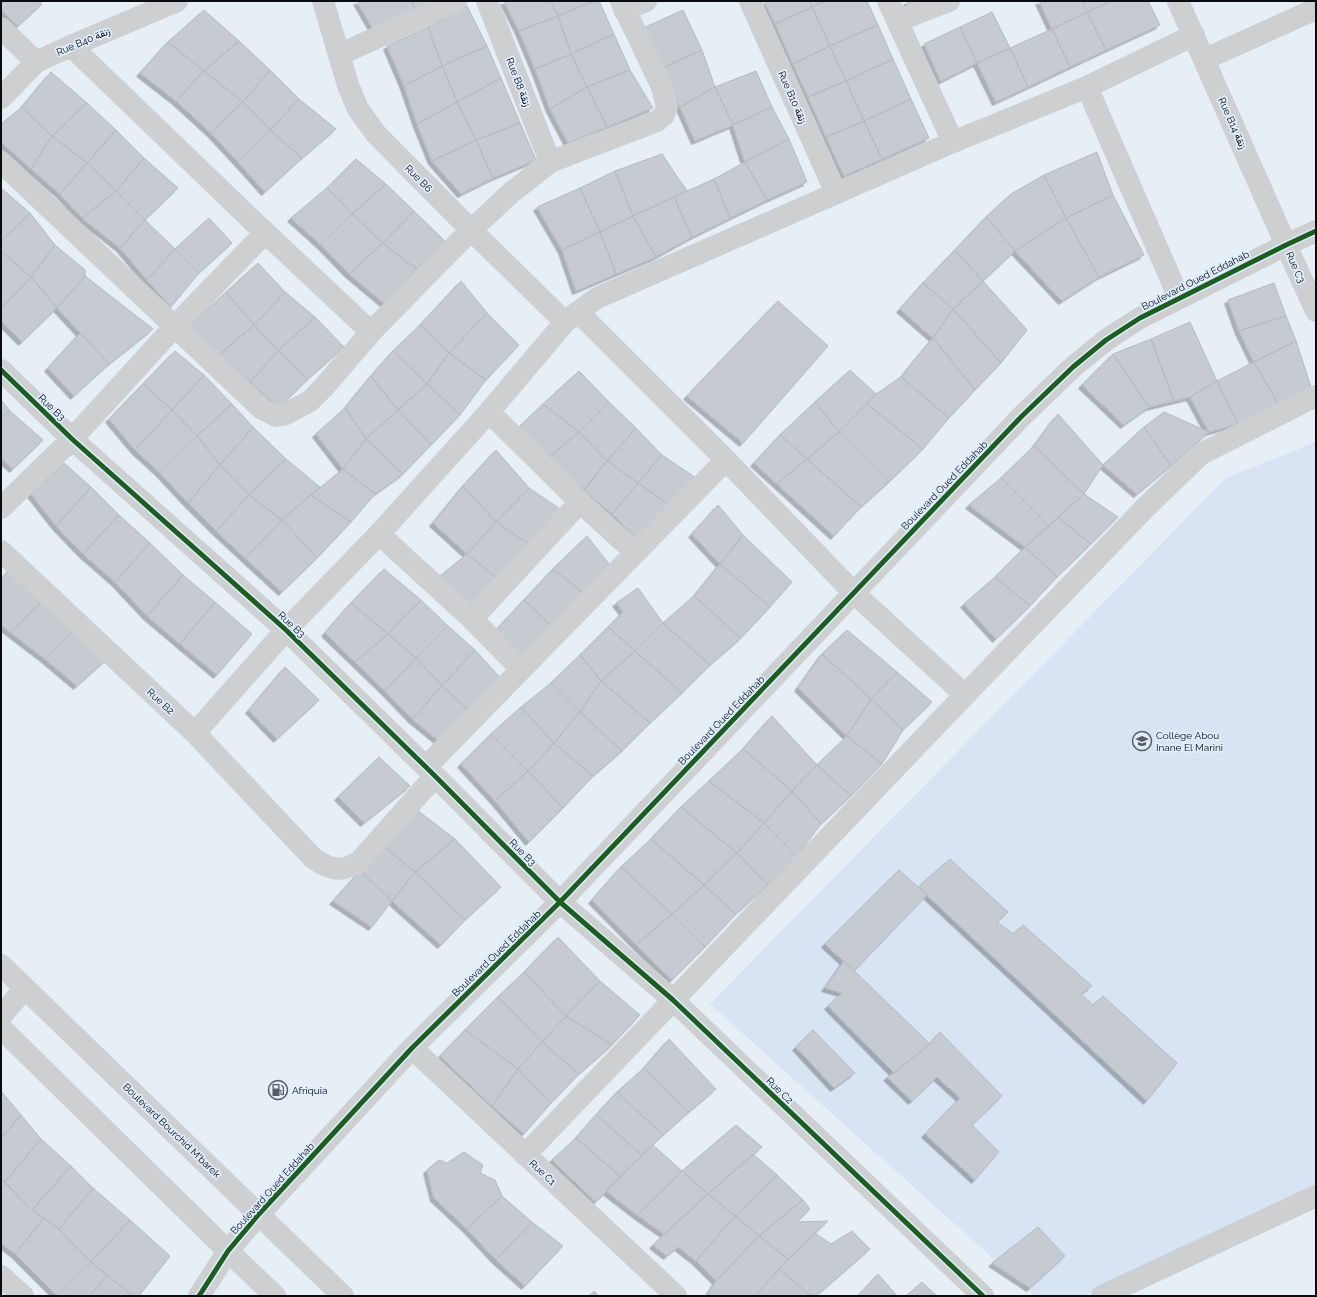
<svg xmlns="http://www.w3.org/2000/svg" width="1317" height="1297" viewBox="0 0 1317 1297" font-family="Raleway,Vazirmatn,sans-serif">
<style>
.built{fill:#d8e4f3}
.building{fill:#c5cbd1;stroke:#b5bbc1;filter:url(#shadow)}
.lines{fill:none;stroke-linecap:round;stroke-linejoin:round}
.minor{stroke:#cdcfd1;stroke-width:22}
.tertiary{stroke:#cdcfd1;stroke-width:22}
.secondary{stroke:#cdcfd1;stroke-width:22}
.cycleway-casing{stroke:#e0edfc;stroke-width:8}
.cycleway{stroke:#1b5e20;stroke-width:5}
.labels{text-anchor:middle;stroke-width:3.5;stroke-linejoin:round;paint-order:stroke}
.street-label{font-size:10px;fill:#090d12;stroke:#e0edfc}
.poi-label{font-size:10px;fill:#090d12;stroke:#e0edfc;text-anchor:start}
</style>
<defs>
<filter id="shadow"><feDropShadow dx="-3.5" dy="3.5" stdDeviation="0" flood-color="#0004"/></filter>
</defs>
<rect width="100%" height="100%" fill="#e6eef6"/>
<!-- built -->
<path class="built" d="M1316,442V1190L1084,1296H1035L710,1004L1226,478Z"/>
<!-- building -->
<path class="building" d="M1,1H39L42,4L18,26L1,10Z
M357,1H411L417,11L373,29Z
M411,1H443L417,11Z
M504,1H551L558,16L519,31Z
M551,1H594L558,16Z
M594,1H599L614,34L571,54L558,16Z
M764,1H810L812,7L775,24Z
M810,1H825L812,7Z
M825,1H867L878,25L830,46L812,7Z
M907,1H927L910,9Z
M1039,1H1082L1087,12L1052,29Z
M1082,1H1111L1087,12Z
M1111,1H1148L1160,25L1106,50L1087,12Z
M467,6L487,46L442,66L428,27Z
M812,7L830,46L793,64L775,24Z
M204,10L239,41L204,71L168,42Z
M683,10L702,50L660,69L641,29Z
M992,12L1010,48L977,63L960,27Z
M1087,12L1106,50L1070,67L1052,29Z
M558,16L571,54L535,69L519,31Z
M878,25L893,59L846,81L830,46Z
M428,27L442,66L404,86L387,46Z
M960,27L977,63L941,81L924,44Z
M1052,29L1070,67L1028,87L1010,48Z
M614,34L630,70L587,87L571,54Z
M239,41L270,70L243,102L204,71Z
M168,42L204,71L176,101L140,73Z
M487,46L501,78L457,102L442,66Z
M830,46L846,81L808,97L793,64Z
M1010,48L1028,87L996,102L977,63Z
M702,50L715,87L680,107L660,69Z
M571,54L587,87L550,109L535,69Z
M893,59L911,99L864,121L846,81Z
M442,66L457,102L417,124L404,86Z
M270,70L299,99L270,130L243,102Z
M630,70L653,108L607,127L587,87Z
M204,71L243,102L211,133L176,101Z
M756,71L772,107L733,125L715,87Z
M51,72L87,103L52,136L22,107Z
M501,78L520,123L476,140L457,102Z
M846,81L864,121L826,137L808,97Z
M587,87L607,127L568,143L550,109Z
M715,87L733,125L695,141L680,107Z
M299,99L336,129L302,158L270,130Z
M911,99L929,138L882,159L864,121Z
M243,102L270,130L238,162L211,133Z
M457,102L476,140L432,161L417,124Z
M87,103L116,130L87,163L52,136Z
M22,107L52,136L31,169L1,142V124Z
M772,107L789,139L745,162L733,125Z
M864,121L882,159L844,176L826,137Z
M520,123L536,160L493,178L476,140Z
M116,130L144,158L116,191L87,163Z
M270,130L302,158L265,192L238,162Z
M52,136L87,163L60,194L31,169Z
M789,139L807,182L767,200L745,162Z
M476,140L493,178L461,194L432,161Z
M1097,152L1113,195L1066,218L1044,175Z
M662,154L687,191L633,216L615,171Z
M144,158L178,188L145,220L116,191Z
M356,159L386,184L352,214L327,188Z
M745,162L767,200L730,218L714,179Z
M87,163L116,191L82,218L60,194Z
M615,171L633,216L600,232L580,188Z
M1044,175L1066,218L1015,251L986,217L1011,194Z
M714,179L730,218L692,237L674,197Z
M386,184L414,211L383,243L352,214Z
M1,188L30,213L1,241Z
M327,188L352,214L321,245L291,218Z
M580,188L600,232L562,250L537,207Z
M116,191L145,220L120,248L82,218Z
M1113,195L1144,255L1099,277L1066,218Z
M674,197L692,237L656,257L633,216Z
M414,211L447,243L416,269L383,243Z
M30,213L55,245L31,277L1,251V241Z
M352,214L383,243L349,274L321,245Z
M633,216L656,257L616,274L600,232Z
M986,217L1015,251L983,281L955,250Z
M209,218L232,243L199,273L175,249Z
M1066,218L1099,277L1062,301L1015,251Z
M145,220L175,249L147,280L120,248Z
M600,232L616,274L576,291L562,250Z
M383,243L416,269L386,305L349,274Z
M55,245L85,270V276L57,308L31,277Z
M175,249L199,273L171,307L147,280Z
M955,250L983,281L953,309L923,283Z
M1,251L31,277L1,309Z
M258,263L285,292L254,325L226,292Z
M85,276L153,329L109,364L57,308Z
M31,277L57,308L22,342L1,321V309Z
M461,281L487,313L449,353L420,325Z
M983,281L1027,330L1001,363L953,309Z
M923,283L953,309L933,338L900,309Z
M1274,283L1286,316L1239,331L1228,300Z
M226,292L254,325L219,355L188,327Z
M285,292L315,317L278,351L254,325Z
M778,301L828,346L743,443L687,396Z
M953,309L1001,363L975,390L933,338Z
M487,313L519,345L486,380L449,353Z
M1286,316L1296,341L1254,362L1239,331Z
M315,317L344,347L308,379L278,351Z
M1190,322L1217,381L1190,397L1174,401L1151,339Z
M254,325L278,351L250,382L219,355Z
M420,325L449,353L427,384L393,351Z
M80,333L109,364L74,396L48,368Z
M933,338L975,390L949,418L901,377Z
M1151,339L1174,401L1149,407L1113,354Z
M1296,341L1311,387L1279,405L1254,362Z
M175,351L204,375L172,410L143,384Z
M278,351L308,379L279,408L250,382Z
M393,351L427,384L398,410L371,376Z
M449,353L486,380L460,415L427,384Z
M1113,354L1149,407L1124,425L1082,385Z
M1254,362L1279,405L1238,424L1217,381Z
M850,370L876,394L839,432L815,402Z
M579,371L609,402L579,432L543,404Z
M204,375L232,404L197,436L172,410Z
M371,376L398,410L366,439L345,408Z
M901,377L949,418L923,449L867,404L876,394Z
M1217,381L1238,424L1209,432L1190,397Z
M143,384L172,410L135,450L109,419Z
M427,384L460,415L431,445L398,410Z
M1,400L10,411L1,418Z
M609,402L636,428L607,461L579,432Z
M815,402L839,432L807,459L780,435Z
M232,404L253,427L220,465L197,436Z
M543,404L579,432L547,459L516,430Z
M867,404L923,449L889,482L839,432Z
M345,408L366,439L343,469L316,434Z
M172,410L197,436L160,473L135,450Z
M398,410L431,445L403,474L366,439Z
M10,411L43,440L13,469L1,458V418Z
M1164,412L1209,432L1171,466L1144,427Z
M1058,414L1103,465L1084,494L1034,446Z
M253,427L286,459L249,495L220,465Z
M1144,427L1171,466L1137,494L1103,465Z
M636,428L662,455L638,483L607,461Z
M579,432L607,461L584,490L547,459Z
M839,432L889,482L861,507L807,459Z
M780,435L807,459L777,484L754,463Z
M197,436L220,465L188,503L160,473Z
M366,439L403,474L375,494L343,469Z
M1034,446L1084,494L1049,526L1001,478Z
M496,450L529,488L496,522L463,486Z
M662,455L699,480L674,508L638,483Z
M286,459L320,487L282,520L249,495Z
M807,459L861,507L834,536L777,484Z
M607,461L638,483L612,514L584,490Z
M64,463L91,487L56,526L31,494Z
M220,465L249,495L216,531L188,503Z
M343,469L375,494L351,522L311,495Z
M1001,478L1049,526L1025,547L969,505Z
M638,483L674,508L640,542L612,514Z
M463,486L496,522L467,554L433,523Z
M91,487L119,515L83,554L56,526Z
M529,488L563,511L530,545L496,522Z
M1084,494L1118,517L1091,544L1058,517Z
M249,495L282,520L245,558L216,531Z
M311,495L351,522L317,558L282,520Z
M718,505L743,535L720,564L692,534Z
M119,515L150,543L115,582L83,554Z
M1058,517L1091,544L1057,577L1025,547Z
M282,520L317,558L282,592L245,558Z
M496,522L530,545L497,578L467,554Z
M743,535L792,582L770,607L720,564Z
M587,536L613,569L586,595L553,569Z
M150,543L183,575L147,616L115,582Z
M1025,547L1057,577L1030,606L995,577Z
M467,554L497,578L472,607L440,576Z
M720,564L770,607L741,638L694,596Z
M11,568L43,600L11,633L1,625V579Z
M384,569L421,600L388,634L351,603Z
M553,569L586,595L552,626L524,600Z
M183,575L215,602L180,644L147,616Z
M995,577L1030,606L996,639L964,604Z
M638,588L663,623L635,651L608,627L623,612L616,603Z
M694,596L741,638L710,665L663,623Z
M43,600L74,630L45,659L11,633Z
M421,600L448,626L416,658L388,634Z
M524,600L552,626L522,655L496,630Z
M215,602L252,634L217,675L180,644Z
M351,603L388,634L355,662L325,633Z
M663,623L710,665L682,693L635,651Z
M448,626L475,650L442,686L416,658Z
M608,627L635,651L601,681L580,655Z
M74,630L107,659L77,686L45,659Z
M847,630L897,672L871,699L822,654Z
M388,634L416,658L385,691L355,662Z
M475,650L505,683L473,714L442,686Z
M635,651L682,693L650,723L601,681Z
M822,654L871,699L847,736L798,688Z
M580,655L601,681L580,712L551,683Z
M416,658L442,686L412,719L385,691Z
M285,667L319,700L277,739L249,710Z
M897,672L932,702L903,730L871,699Z
M601,681L650,723L622,751L580,712Z
M551,683L580,712L554,743L521,707Z
M442,686L473,714L440,742L412,719Z
M871,699L903,730L882,764L847,736Z
M521,707L554,743L528,771L491,734Z
M580,712L622,751L593,776L554,743Z
M772,716L817,765L792,791L743,749Z
M491,734L528,771L495,801L461,764Z
M847,736L882,764L851,796L817,765Z
M554,743L593,776L563,808L528,771Z
M743,749L792,791L764,823L709,781Z
M379,757L410,786L364,823L338,797Z
M817,765L851,796L821,824L792,791Z
M528,771L563,808L529,842L495,801Z
M709,781L764,823L737,853L681,807Z
M792,791L821,824L797,856L764,823Z
M681,807L737,853L704,885L651,839Z
M417,810L455,839L415,872L382,845Z
M764,823L797,856L768,885L737,853Z
M455,839L501,887L465,920L415,872Z
M651,839L704,885L672,914L621,867Z
M382,845L415,872L392,901L360,871Z
M737,853L768,885L736,914L704,885Z
M950,859L1008,912L997,922L1013,934L1023,925L1092,986L1081,994L1093,1005L1103,996L1177,1063L1147,1101L918,887Z
M621,867L672,914L636,945L592,900Z
M899,870L927,895L854,971L825,944Z
M360,871L392,901L372,927L333,901Z
M415,872L465,920L441,945L392,901Z
M704,885L736,914L705,947L672,914Z
M672,914L705,947L672,980L636,945Z
M558,937L600,981L566,1016L524,972Z
M844,961L930,1044L894,1073L828,1006L842,993L825,988Z
M524,972L566,1016L542,1042L498,997Z
M600,981L640,1015L612,1045L566,1016Z
M498,997L542,1042L518,1069L465,1030Z
M566,1016L612,1045L579,1074L542,1042Z
M465,1030L518,1069L492,1106L440,1056Z
M813,1030L855,1073L834,1088L796,1047Z
M940,1032L1002,1096L972,1125L999,1152L975,1180L925,1134L960,1098L937,1077L912,1101L887,1077L894,1073L930,1044Z
M669,1039L716,1089L689,1112L644,1068Z
M542,1042L579,1074L551,1103L518,1069Z
M644,1068L689,1112L663,1135L617,1092Z
M518,1069L551,1103L524,1134L492,1106Z
M1,1091L21,1115L1,1138Z
M617,1092L663,1135L642,1155L596,1115Z
M21,1115L41,1139L5,1182L1,1179V1138Z
M596,1115L642,1155L621,1177L576,1138Z
M736,1125L762,1147L708,1194L682,1171Z
M576,1138L621,1177L596,1202L552,1160Z
M41,1139L71,1166L32,1210L5,1182Z
M653,1145L682,1171L637,1215L606,1191Z
M464,1152L483,1165L480,1173L495,1180L502,1196L467,1229L434,1198L427,1170L439,1160L447,1163Z
M753,1154L777,1175L735,1216L708,1194Z
M71,1166L93,1188L59,1229L32,1210Z
M682,1171L708,1194L664,1234L637,1215Z
M777,1175L803,1200L759,1236L735,1216Z
M1,1179L32,1210L44,1218L15,1254L1,1243Z
M93,1188L130,1220L91,1262L59,1229Z
M708,1194L735,1216L696,1261L678,1247L667,1256L653,1245Z
M502,1196L532,1222L496,1260L467,1229Z
M803,1200L810,1209L797,1222L828,1221L788,1259L759,1236Z
M735,1216L759,1236L716,1281L696,1261Z
M44,1218L59,1229L91,1262L57,1296L15,1254Z
M130,1220L170,1256L139,1296H133L91,1262Z
M532,1222L563,1246L525,1286L496,1260Z
M1038,1227L1065,1256L1030,1288L992,1263Z
M852,1231L870,1249L816,1296H811L779,1269L815,1233L831,1244Z
M759,1236L788,1259L755,1296H711L708,1294L716,1281Z
M91,1262L107,1275L90,1296H57Z
M779,1269L811,1296H755Z
M878,1274L897,1296H858Z
M107,1275L133,1296H90Z
M922,1282L937,1296H906Z
M594,1291L599,1296H589Z"/>
<g class="lines">
<!-- minor -->
<path class="minor" d="M323,1L348,85L358,109L376,134L471,230L565,322
M487,1L550,162
M750,1L836,193
M888,1L953,142
M624,10L646,1
M897,21L949,1
M1,28L36,62
M71,46L255,223L371,332
M339,55L456,1
M1205,59L1316,9
M1087,87L1179,298
M1,98L36,62L71,46L177,1
M1,162L262,409L276,416L286,414L310,401L323,388L371,332L471,230L512,192L550,162L657,121L664,115L667,107L662,87L621,1
M1286,245L1316,311
M578,312L597,298L953,142L1087,87L1194,35
M1,370L72,439L286,630L435,776L560,902L673,1000L983,1296
M489,412L580,502L635,552
M1,508L72,439L175,326L265,233
M379,534L472,619L521,669
M1,551L195,733L313,858C330,870 342,873 360,861L435,776
M472,619L580,502
M195,733L286,630L379,534L489,412L565,322L578,312L726,460L854,593L965,695
M426,767L726,460
M1,1016L25,988
M412,1048L676,1296
M525,1155L965,695L1144,509L1201,454L1316,396
M1,1276L23,1296
M1102,1296L1316,1196"/>
<!-- tertiary -->
<path class="tertiary" d="M1178,1L1286,245
M199,1296L228,1251L259,1214L412,1048L560,902L1021,417L1073,367L1106,340L1140,318L1286,245L1316,231"/>
<!-- secondary -->
<path class="secondary" d="M1,965L343,1296
M1,1028L228,1251L275,1296"/>
<!-- cycleway casing -->
<g class="cycleway-casing">
<path id="cycleway" d="M1,370L72,439L286,630L435,776L560,902L673,1000L983,1296
M199,1296L228,1251L259,1214L412,1048L560,902L1021,417L1073,367L1106,340L1140,318L1286,245L1316,231"/>
</g>
<!-- cycleway -->
<use href="#cycleway" class="cycleway"/>
</g>
<!-- icons -->
<defs>
<g id="school-ring" transform="scale(1)"><circle r="9.5" fill="#e0edfc" stroke="#565c62" stroke-width="1.5"/><path d="M0-5L7-2L0 1L-7-2ZM-4 1L0 2.5L4 1V4Q0 6-4 4Z" fill="#565c62"/></g>
<g id="fuel-ring" transform="scale(1)"><circle r="9.5" fill="#e0edfc" stroke="#565c62" stroke-width="1.5"/><path d="M-5.5-6h7V0h2V4h1.3V-2.5L3-4.5l.8-.8L6-3V5H2.5V1h-1V6h-7ZM-4.2-4.7v3.2H.2V-4.7Z" fill="#565c62"/></g>
</defs>
<g fill-rule="evenodd">
<use href="#school-ring" x="1142" y="741"/>
<use href="#fuel-ring" x="278" y="1090"/>
</g>
<g class="labels">
<!-- street labels -->
<g class="street-label">
<text transform="translate(83 41) rotate(-23)" y="4">Rue B40 زنقة</text>
<text transform="translate(519 82) rotate(69)" y="4">Rue B8 زنقة</text>
<text transform="translate(793 97) rotate(66)" y="4">Rue B10 زنقة</text>
<text transform="translate(1233 123) rotate(66)" y="4">Rue B14 زنقة</text>
<text transform="translate(419 178) rotate(45)" y="4">Rue B6</text>
<text transform="translate(1296 267) rotate(66)" y="4">Rue C3</text>
<text transform="translate(1195 280) rotate(-27)" y="4">Boulevard Oued Eddahab</text>
<text transform="translate(52 407) rotate(44)" y="4">Rue B3</text>
<text transform="translate(944 485) rotate(-46)" y="4">Boulevard Oued Eddahab</text>
<text transform="translate(292 624) rotate(43)" y="4">Rue B3</text>
<text transform="translate(161 701) rotate(43)" y="4">Rue B2</text>
<text transform="translate(721 720) rotate(-46)" y="4">Boulevard Oued Eddahab</text>
<text transform="translate(523 852) rotate(45)" y="4">Rue B3</text>
<text transform="translate(496 953) rotate(-44)" y="4">Boulevard Oued Eddahab</text>
<text transform="translate(780 1090) rotate(44)" y="4">Rue C2</text>
<text transform="translate(172 1130) rotate(44)" y="4">Boulevard Bourchid M'barek</text>
<text transform="translate(543 1172) rotate(43)" y="4">Rue C1</text>
<text transform="translate(272 1188) rotate(-48)" y="4">Boulevard Oued Eddahab</text>
</g>
<!-- poi labels -->
<g class="poi-label">
<text x="1156" y="739">Collège Abou<tspan x="1156" dy="12">Inane El Marini</tspan></text>
<text x="292" y="1094">Afriquia</text>
</g>
</g>
<!-- border -->
<rect width="1317" height="1297" fill="none" stroke="#090d12" stroke-width="4"/>
</svg>
